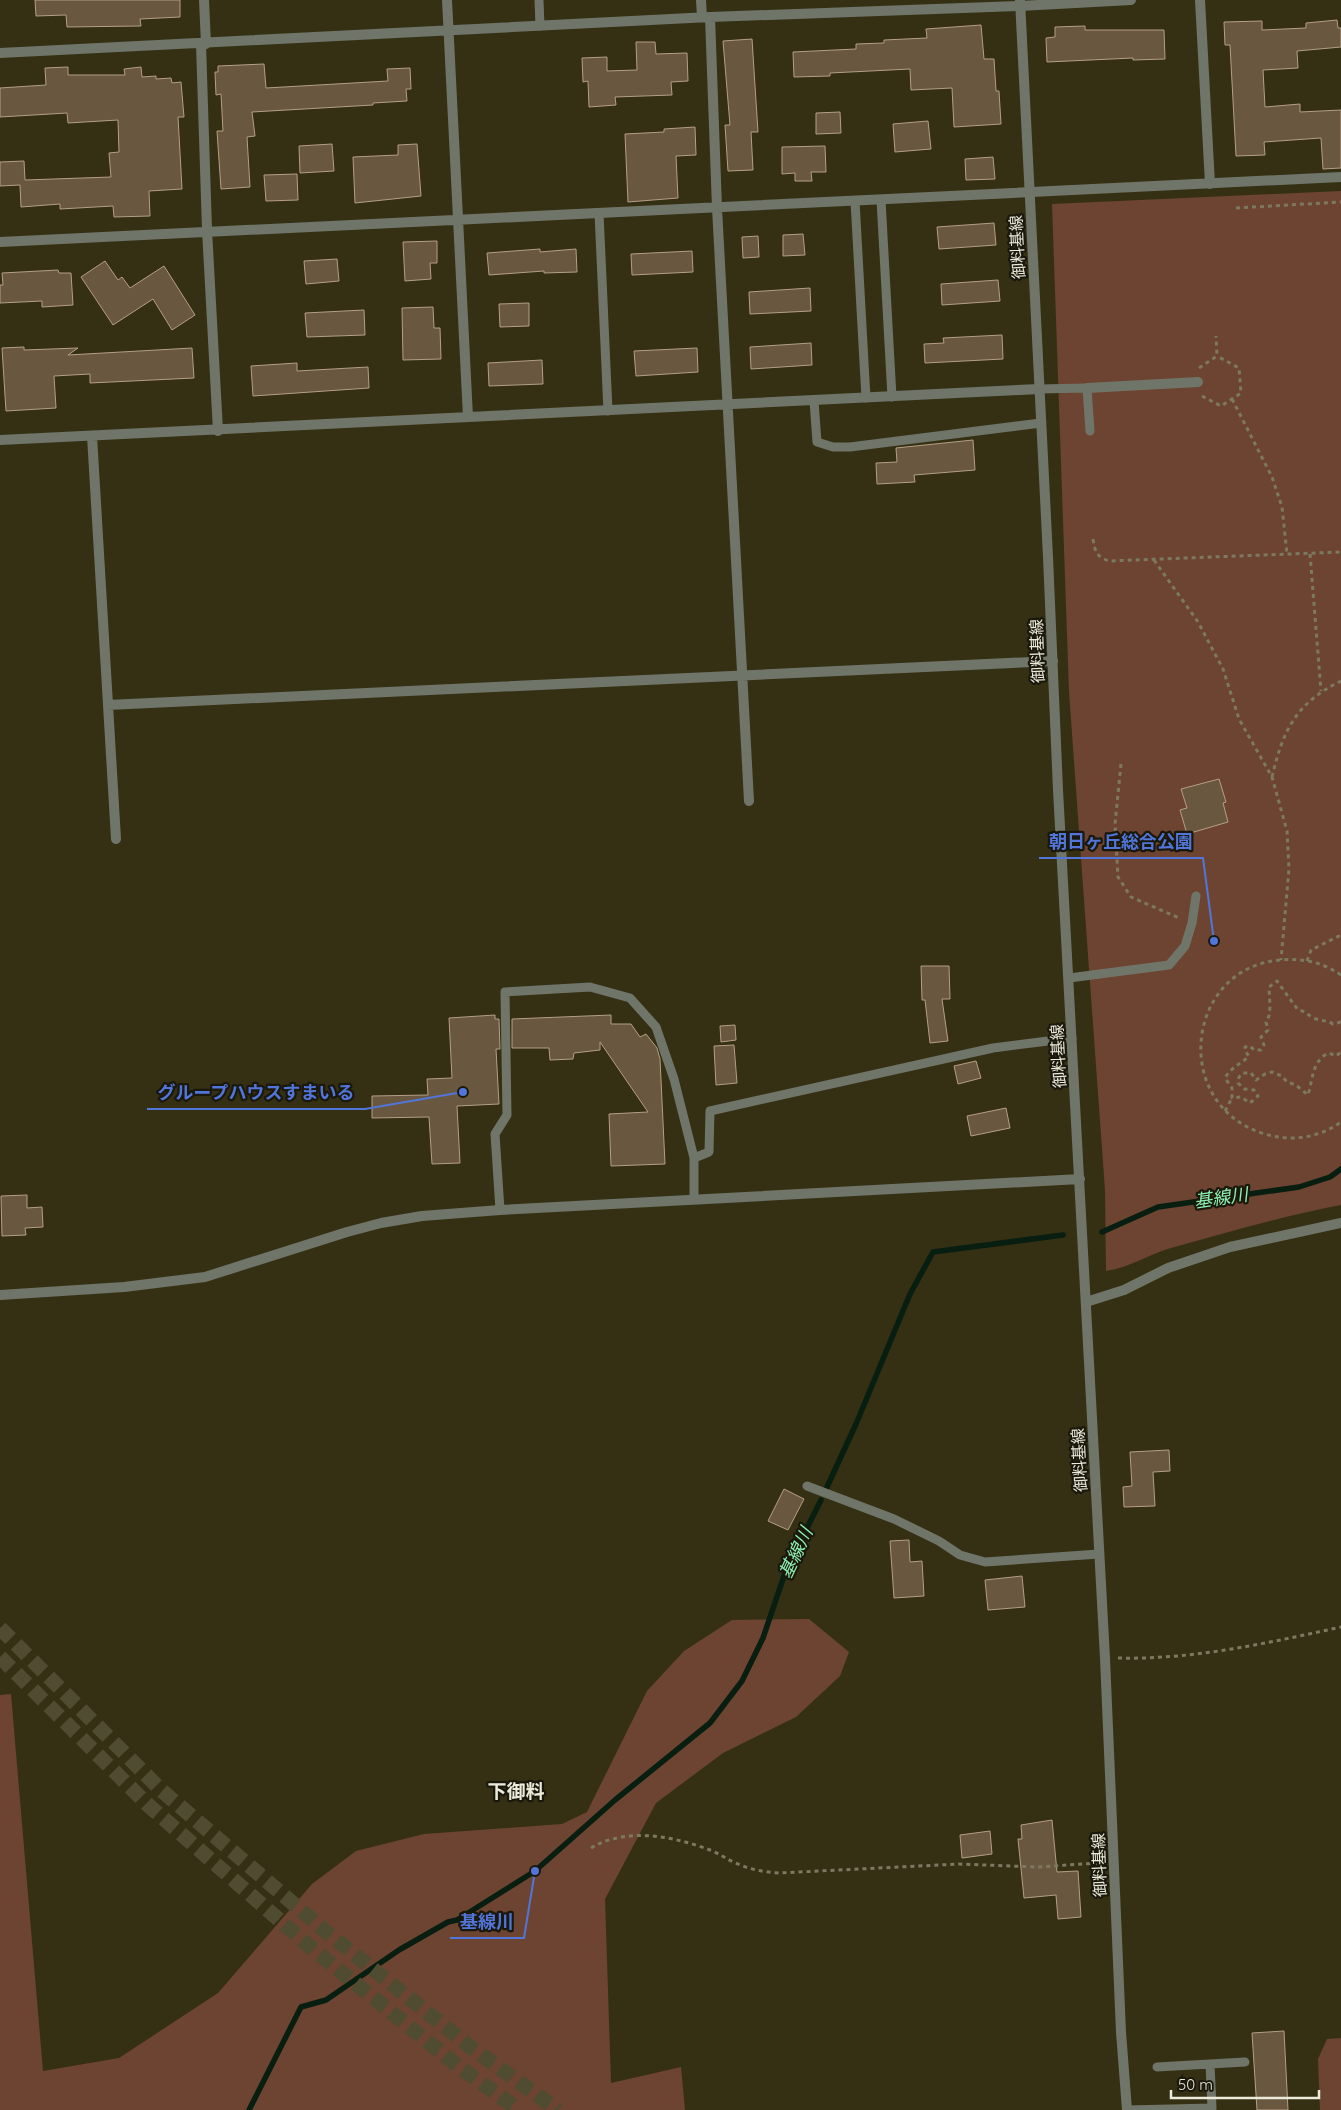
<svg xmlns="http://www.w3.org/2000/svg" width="1341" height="2110" viewBox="0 0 1341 2110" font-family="Quicksand,'Noto Sans JP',sans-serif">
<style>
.green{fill:#6d4431}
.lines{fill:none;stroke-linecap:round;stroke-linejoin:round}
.stream{stroke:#071e10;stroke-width:5.5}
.building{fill:#6a573f;stroke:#b59f85}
.motorway-tunnel{stroke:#504c32;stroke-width:15;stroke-dasharray:15 8;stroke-linecap:butt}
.path{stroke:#7d7961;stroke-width:3;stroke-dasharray:4 4;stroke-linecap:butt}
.service{stroke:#707569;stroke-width:9}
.pedestrian{stroke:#707569;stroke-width:10}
.minor{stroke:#707569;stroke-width:10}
.tertiary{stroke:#707569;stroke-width:10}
.labels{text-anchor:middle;stroke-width:4.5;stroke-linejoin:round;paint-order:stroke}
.street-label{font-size:16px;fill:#ecead9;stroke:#1a180c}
.water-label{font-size:18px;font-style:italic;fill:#8df1b1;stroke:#1a180c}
.quarter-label{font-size:19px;font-weight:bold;fill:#ecead9;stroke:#1a180c}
.leader{fill:none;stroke:#5175d8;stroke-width:2}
.callout-dot{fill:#5175d8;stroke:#1a180c;stroke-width:2}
.callout-label{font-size:18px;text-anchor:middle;font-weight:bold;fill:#5175d8;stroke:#1a180c;stroke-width:4.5;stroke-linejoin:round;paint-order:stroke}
</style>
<rect width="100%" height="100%" fill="#353014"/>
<!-- green -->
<path class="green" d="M1341,191V1205C1284,1216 1227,1232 1171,1248C1147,1255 1131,1267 1106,1271L1105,1190L1069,692L1052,204Z
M809,1619L849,1652L840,1676L796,1717L723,1753L656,1803L605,1899L611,2083L681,2067L685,2110H0V1695L11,1694L43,2071L119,2058L218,1993L312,1884L356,1851L424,1834L562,1824L587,1812L647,1691L684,1651L732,1620Z
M1341,2038V2110H1320L1318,2059L1327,2039Z"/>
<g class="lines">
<!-- stream -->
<path class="stream" d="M1102,1232L1158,1207L1299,1187L1330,1177L1341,1169
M827,1487L856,1424L910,1294L933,1252L1063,1235
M249,2110L301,2007L326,2000L399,1950L448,1922L457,1920L535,1871L615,1800L710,1723L742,1681L763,1638L786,1570L821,1500"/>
</g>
<!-- building -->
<path class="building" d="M35,0H180V17L140,19L141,26L67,27L66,15L36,16Z
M1337,20L1338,28H1341V47L1297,51L1298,68L1263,70L1265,107L1300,104V112L1341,110V168L1323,169L1321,138L1264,142L1265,155L1236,156L1230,45H1225L1224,22L1262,21V30L1306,28V23Z
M981,25L984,59H994L996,91H999L1001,124L954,127L952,88L911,90L910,69L830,73V76L794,77L793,52L856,49V44L884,43V40L927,38L926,29Z
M1085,26V30H1164L1165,59L1133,60V58L1047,62L1046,38L1055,37V27Z
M752,39L758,132H751L753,170L728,171L725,125H730L723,41Z
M636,42H655L656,54L687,53L688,81L671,82L672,95L615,97L616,105L589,107L588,81L583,82L582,58L607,57V71L637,70Z
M264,64L266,88L388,81L387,69L410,68L411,89H406L407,101L373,103V105L252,112L255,136L247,137L250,187L221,189L217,131H223L221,94L216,95L215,72H218V66Z
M68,67V75H125L124,69L141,67L142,77L156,76V79L171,78L172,83L181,82L184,117H178L182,189L149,191L150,216L114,217L113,206L60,209V204L21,207L20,185L0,186V162L24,161L25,180L111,177L109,153L119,152L118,120L68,123L67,113L0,117V88L46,85L45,68Z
M840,112L841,133L816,134V113Z
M928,121L931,149L895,152L893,124Z
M695,127L696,155L676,156L678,198L628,202L625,134L664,132V129Z
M332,144L334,171L300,173L299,146Z
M417,144L421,196L355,203L353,157L398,155V145Z
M825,146L826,172H811L812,181H795V173L782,174V147Z
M993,157L995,179L966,180L965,159Z
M297,174L298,200L266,201L264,175Z
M994,223L996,245L939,249L937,227Z
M803,234L805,255L783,256V235Z
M758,236L759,257L743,258L742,237Z
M437,241V263H430L431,279L405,281L403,242Z
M540,249V252L576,249L577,272L544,273V271L489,275L487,253Z
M692,251L693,272L632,275L631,254Z
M337,259L339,281L306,284L304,261Z
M105,261L118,280L122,277L130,288L164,266L195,315L172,330L153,299L113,325L81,277Z
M58,270L59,273H71L73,305L42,307V301L0,303V285H3L2,273Z
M998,280L1000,301L942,305L941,284Z
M810,288L811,311L750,314L749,292Z
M529,303V326L500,327L499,304Z
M433,307L434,328H440L441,359L403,360L402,308Z
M364,310L365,335L307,337L305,313Z
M1002,335L1003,359L925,363L924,344L944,343L943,338Z
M811,343L812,365L751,369L750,347Z
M24,347V350L78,348L68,355L192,348L194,378L90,383V374L54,376L56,408L6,411L2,348Z
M697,348L698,372L636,376L634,351Z
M542,360L543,384L489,386L488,363Z
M297,363V371L368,367L369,388L253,396L251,366Z
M973,440L975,470L914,475L915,482L877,484L876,463L897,462L896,448Z
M1219,779L1226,802L1223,803L1228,822L1187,834L1180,810L1187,808L1181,789Z
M921,966H949L950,999H942L948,1041L930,1043L925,1000H922Z
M495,1015V1019H499L500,1049H496L499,1104L457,1106L460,1163L432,1164L429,1117L372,1118V1096L428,1095L427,1079L452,1078L449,1018Z
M611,1015V1024H631L640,1037L646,1034L657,1048L660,1059L665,1164L611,1166L609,1114L648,1112L600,1042V1050L574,1053L573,1059L550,1060L549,1048H512V1019Z
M735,1025L736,1040L721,1042L720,1026Z
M734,1045L737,1083L716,1085L714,1046Z
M976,1061L981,1078L958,1084L954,1066Z
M1006,1108L1010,1128L971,1136L967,1116Z
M27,1195V1208L42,1207L43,1227L25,1228L26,1235L2,1236L1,1196Z
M1169,1450L1170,1471L1153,1472L1155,1506L1124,1507L1123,1487L1132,1486L1130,1452Z
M784,1489L804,1499L788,1530L768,1521Z
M909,1540L910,1562L922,1561L924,1596L894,1598L890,1541Z
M1022,1576L1025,1607L988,1610L985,1580Z
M1052,1820L1057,1872L1078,1871L1081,1917L1058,1919L1056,1895L1024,1898L1018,1839H1022L1021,1825Z
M990,1831L992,1854L962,1858L960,1835Z
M1284,2031L1288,2110H1257L1252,2033Z"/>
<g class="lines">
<!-- motorway-tunnel -->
<path class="motorway-tunnel" d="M0,1628L161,1790L324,1930L473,2049L558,2110
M0,1657L147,1804L309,1946L458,2066L519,2110"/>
<!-- path -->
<path class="path" d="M1236,208L1341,202
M1199,368L1217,356L1216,336
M1202,396L1221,406L1241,393L1239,368L1217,356
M1232,399L1272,477L1282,507L1287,554
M1093,539C1095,552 1097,557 1109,561L1341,552
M1310,554L1321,691
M1154,560L1198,622L1223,669L1239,719L1272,777L1287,831L1289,869L1281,960
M1121,764L1115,824L1118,877L1131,897L1179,918
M1272,777C1283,730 1296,703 1341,681
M1307,961L1311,950L1341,935
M1341,975C1322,962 1303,958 1280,960C1185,968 1170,1106 1265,1134C1291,1142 1319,1138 1341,1122
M1341,1022L1333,1024C1327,1020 1320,1021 1313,1018C1307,1014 1305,1011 1298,1010L1277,981L1269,987L1270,1007L1269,1016L1266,1022L1268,1030L1261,1037L1264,1045L1261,1050H1254L1250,1046L1245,1047V1051L1249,1056C1240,1065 1232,1066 1225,1078L1232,1088V1098L1241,1097L1250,1103L1258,1096L1254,1090L1244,1089L1238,1083L1239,1077L1243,1073H1251L1256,1080L1265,1074L1272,1072L1282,1076L1287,1082L1296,1085L1308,1095C1313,1079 1312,1060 1329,1053L1336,1056L1341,1052
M1225,1111L1232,1098
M1118,1658C1192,1660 1268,1643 1341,1627
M591,1848C626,1827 673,1836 710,1850C720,1854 728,1860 738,1864C751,1870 765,1872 779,1873L959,1864L1037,1867L1099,1863"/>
<!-- service -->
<path class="service" d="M539,0L540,26
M881,200L892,397
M855,201L866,398
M599,213L608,411
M1039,389L1087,388L1090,431
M814,401L817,442L833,447H850L1041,423
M1069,978L1169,965L1185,946L1192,923L1196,896
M694,1199V1158L709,1152L710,1111L993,1048L1072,1038
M500,1210L495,1134L507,1115L505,992L590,987L630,998L656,1027L674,1079L694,1158
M807,1486L894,1519L939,1541L960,1555L985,1562L1099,1554
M1210,2064L1245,2062
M1127,2110L1212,2108L1210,2064L1157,2067"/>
<!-- pedestrian -->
<path class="pedestrian" d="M1087,388L1198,382"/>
<!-- minor -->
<path class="minor" d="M204,0L206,44
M447,0L468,417
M701,0L702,17
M1200,0L1210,184
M710,17L717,208L749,801
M201,44L207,230L218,431
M0,53L710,17L1020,6L1131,0
M0,242C447,217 894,202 1341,177
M92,436L116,839
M0,440L1039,389
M108,705L1053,661"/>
<!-- tertiary -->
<path class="tertiary" d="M1020,0L1048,557L1058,790L1105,1658L1121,2032L1127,2110
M0,1295L124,1287L205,1277L347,1232L381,1223L422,1216L500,1210L1080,1179
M1086,1302L1124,1290L1168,1268L1230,1247L1341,1223"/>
</g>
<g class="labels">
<!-- street labels -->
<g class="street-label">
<text transform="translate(1017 247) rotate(-93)" y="6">御料基線</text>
<text transform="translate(1037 651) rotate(-92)" y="6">御料基線</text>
<text transform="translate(1058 1056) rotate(-93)" y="6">御料基線</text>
<text transform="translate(1079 1460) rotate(-93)" y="6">御料基線</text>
<text transform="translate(1099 1865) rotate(-92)" y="6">御料基線</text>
</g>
<!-- water labels -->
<g class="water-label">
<text transform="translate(1221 1198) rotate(-8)" y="6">基線川</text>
<text transform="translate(796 1553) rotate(-65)" y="6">基線川</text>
</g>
<!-- quarter labels -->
<g class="quarter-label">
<text x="516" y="1798">下御料</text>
</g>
</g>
<!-- callouts -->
<path class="leader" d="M1214 941L1203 858H1039M463 1092L365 1109H147M535 1871L524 1938H450"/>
<g class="callout-dot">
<circle cx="1214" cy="941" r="5"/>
<circle cx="463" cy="1092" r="5"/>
<circle cx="535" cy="1871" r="5"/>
</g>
<g class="callout-label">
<text x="1121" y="848">朝日ヶ丘総合公園</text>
<text x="256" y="1099">グループハウスすまいる</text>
<text x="487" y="1928">基線川</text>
</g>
<!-- scale -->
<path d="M1171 2090v8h148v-8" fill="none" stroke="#ecead9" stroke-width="2.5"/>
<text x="1178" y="2090" font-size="15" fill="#ecead9" stroke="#1a180c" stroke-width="4" paint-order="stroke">50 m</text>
</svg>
